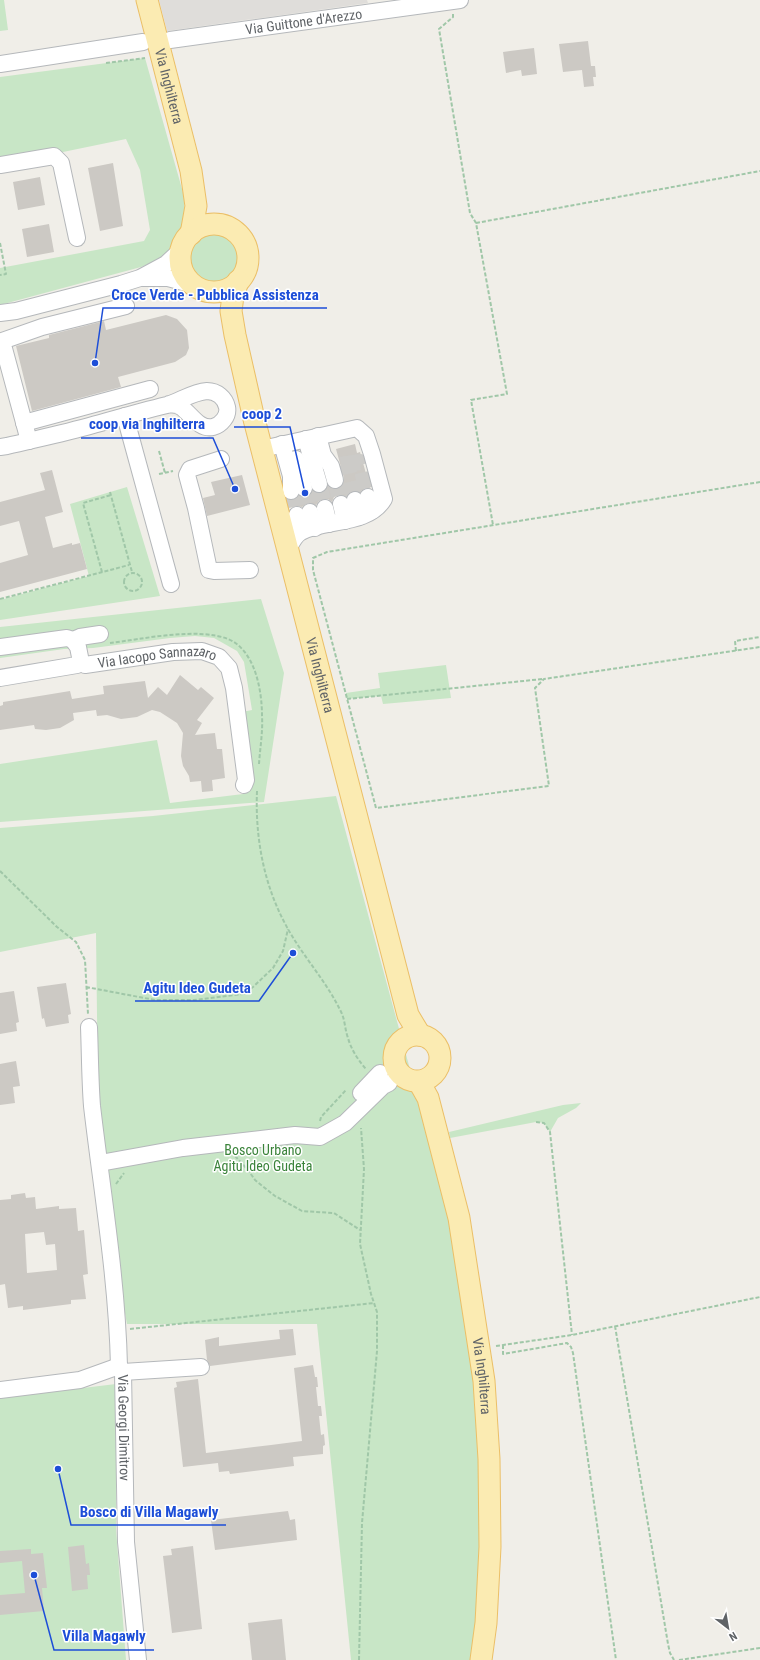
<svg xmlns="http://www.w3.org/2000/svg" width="760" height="1660" viewBox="0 0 760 1660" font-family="'Roboto Condensed',sans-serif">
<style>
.industrial{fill:#dfddda}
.green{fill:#c8e6c6}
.building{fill:#ccc9c4;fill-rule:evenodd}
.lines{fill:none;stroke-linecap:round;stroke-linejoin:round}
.minor-tunnel{stroke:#cccbc8;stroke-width:16;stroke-dasharray:16 8;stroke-linecap:butt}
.minor-casing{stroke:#b5b8bb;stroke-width:18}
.major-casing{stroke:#ebbf67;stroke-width:23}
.path{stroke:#a0c7a8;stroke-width:2;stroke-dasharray:4 2;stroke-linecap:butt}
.minor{stroke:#fff;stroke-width:16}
.major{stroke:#fbebb2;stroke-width:21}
.labels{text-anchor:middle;stroke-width:3;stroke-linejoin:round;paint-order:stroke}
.street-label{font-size:14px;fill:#5f6367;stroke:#fff}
.park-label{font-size:14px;fill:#3a833a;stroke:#fff}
.leader{fill:none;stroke:#1d4ed8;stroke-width:1.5}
.callout-dot{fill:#1d4ed8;stroke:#fff;stroke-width:1.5}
.callout-label{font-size:15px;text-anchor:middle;font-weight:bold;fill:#1d4ed8;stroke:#fff;stroke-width:3;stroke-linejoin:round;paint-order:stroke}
</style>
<rect width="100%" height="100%" fill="#f0eee8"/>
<!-- industrial -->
<path class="industrial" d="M159,0H367L368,3L167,31Z"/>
<!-- green -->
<path class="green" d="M0,0H4L8,30L0,31Z
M145,58L184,196L185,220L168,252L155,261L141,267L0,305V268L144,241L150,230L140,170L126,139L0,165V77Z
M190 259a25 25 0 1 1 50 0a25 25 0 1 1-50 0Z
M127,487L160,596L0,620V600L89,576L70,504Z
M261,599L284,673L264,802L0,822V764L157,740L170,803L243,794L246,780L237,713L252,710L244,662L237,651L214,638L195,636L170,638L93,648L64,649L0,658V627Z
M446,665L451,698L383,704L381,696L347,699L346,693L380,688L378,673Z
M336,796L450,1217L474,1382L480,1460L481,1548L473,1660H351L317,1324H127L99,1177L96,933L0,952V828L153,816Z
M581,1103L576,1108L558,1118L550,1132L544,1123L536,1122L450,1138L449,1132L563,1105Z
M116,1384V1529L126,1660H0V1398Z"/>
<!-- building -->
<path class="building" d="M588,41L591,66H595L596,77H593L594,86L584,87L582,70L563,72L559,44Z
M534,48L537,74L522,76L521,70L506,73L503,52Z
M113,163L123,226L100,231L88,168Z
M40,177L45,205L18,210L13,182Z
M49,224L54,252L27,257L22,229Z
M166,315L177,319L187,330L189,348L186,355L175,362L118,377L121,387L32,411L16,346L49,338V335L104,321L106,330Z
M355,444L357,453L360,452L370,488H365L360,492L352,491L346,496L338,495L334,497L332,502L328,499H323L319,501L316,505L308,503L302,507L296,506L292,507L290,500L295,499L299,496L307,497L313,491L317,493H322L328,486L333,489L342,487L344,483V478L336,449Z
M52,470L63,512L45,517L53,548L72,543V545L80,543L87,569L0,592V563L28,555L19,521L0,526V502L45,490L40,473Z
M242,475L250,505L207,516L203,498L215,495L211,482Z
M180,675L198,690L201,687L214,698L197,720L202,723L195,735L215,733L217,749H222L225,778L212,780L213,791L202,792L201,781L190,782L189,776L183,766L181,756L183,733L177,723L160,712L152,710L137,717L121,719L107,715L97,716L96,710L73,713L74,720L60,728L46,730L35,729L34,725L0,730V706L3,705V702L70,691L72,699L104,694L103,686L145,681L148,698L158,687L167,695Z
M66,983L71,1014L68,1015L69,1023L46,1027L44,1018L42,1019L37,987Z
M14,991L19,1022L16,1023L17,1031L0,1034V993Z
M16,1061L20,1086L13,1087L15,1103L0,1105V1064Z
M25,1193L26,1198L35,1197L36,1209L59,1206V1209L76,1208L78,1231L84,1230L88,1274L83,1275L86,1299L71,1300V1304L23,1310V1306L8,1308L5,1284L0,1285V1200L11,1199V1195ZM44,1232L46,1245L55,1244L57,1270L27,1273L25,1234Z
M293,1329L296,1355L210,1366L207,1360L205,1340L219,1337V1346L280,1339L279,1330Z
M313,1365L315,1377H317L318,1387H316L318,1406H321L322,1416H319L321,1435L324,1434L325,1445L323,1446V1454L293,1457L294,1466L230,1474L229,1471L219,1472L218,1463L183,1467L174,1388L177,1387L176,1382L198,1379L206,1453L271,1445L302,1441L294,1368Z
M288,1511L290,1520L295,1519L297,1540L215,1550L211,1520Z
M84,1545L86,1564L89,1563L90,1575H87L88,1589L72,1591L68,1547Z
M193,1546L202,1629L172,1633L163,1556L172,1555L171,1549Z
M31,1549V1554L43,1553L47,1588H42L44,1611L0,1615V1595L25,1593L22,1561L0,1563V1551Z
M282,1619L286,1660H252L248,1623Z"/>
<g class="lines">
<!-- minor-tunnel -->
<path class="minor-tunnel" d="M347,464L360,462L368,497
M341,465L347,464L355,500
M335,480L341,504
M319,484L325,508
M304,488L310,512
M291,491L297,515"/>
<!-- minor casing -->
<g class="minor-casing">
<g id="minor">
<path id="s1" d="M170,40L460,0"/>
<path d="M0,64L143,42"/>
<path d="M0,165L54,156L61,163L77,238"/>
<path d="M143,278H168L194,285"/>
<path d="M0,313L16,311L121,284L140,278L166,264L182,249"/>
<path d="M125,416L171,584"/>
<path d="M24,423L150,389"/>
<path d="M318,436L323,455L331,466L335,480"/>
<path d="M306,439L319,484"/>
<path d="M29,441L2,341L42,327L126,306"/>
<path d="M282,444L291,476V491"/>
<path d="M0,447L7,446C36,439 65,433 93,425C118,418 142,411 167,405C180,401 193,392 207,391C217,391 225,398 227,407C229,416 221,425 213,427C199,430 191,414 181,407L177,405L169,404"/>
<path d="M262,449L357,428L366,436L372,454L384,499C368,526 325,519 301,532C295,535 291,544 288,549"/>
<path d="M221,459L190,469L187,475L196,508L209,570L214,571L250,570"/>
<path d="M296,459L304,488"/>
<path d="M368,497L372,511"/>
<path d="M355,500L359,517"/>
<path d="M341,504L345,521"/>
<path d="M325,508L329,524"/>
<path d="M310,512L315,528"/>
<path d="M297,515L300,532"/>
<path d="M0,647L67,638L73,640L80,637L100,634"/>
<path id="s2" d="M81,662L85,665L173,652L202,651L219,657L229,668L234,688L246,780L244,785"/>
<path d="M0,678L77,665L81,662L78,647L73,640"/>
<path d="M89,1027C90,1053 90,1080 92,1106C102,1192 117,1278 119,1366"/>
<path d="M361,1093L380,1073"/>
<path d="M100,1163L183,1148L295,1135L320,1137L345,1123L383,1086L389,1083"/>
<path d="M123,1372L201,1367"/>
<path id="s3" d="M0,1390L80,1380L119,1366L123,1372L126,1542L138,1660"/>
</g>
</g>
<!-- major casing -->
<g class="major-casing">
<g id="major">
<path id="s4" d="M147,0L191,171L196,206L191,234"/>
<circle cx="214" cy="258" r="34"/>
<path id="s5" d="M238,281L233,296L231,311L235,335L254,419L408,1015L420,1035"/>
<circle cx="417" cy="1058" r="23"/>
<path id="s6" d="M419,1082L428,1098L459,1218L484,1381L489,1459L490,1547L486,1623L481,1660"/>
</g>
</g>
<!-- path -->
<path class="path" d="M453,14V17L439,29L470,213L476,223L507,394L471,400L493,525
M106,63L145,58
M476,223L760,171
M0,243L6,274L0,275
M159,451L165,473
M159,474L173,471
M760,482L327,552L313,558V570L376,808L549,786L535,688L544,679L760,647
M110,492L132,572
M102,572L83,503L111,495
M124 582a9 9 0 1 1 18 0a9 9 0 1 1-18 0Z
M0,599L129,565
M110,643C143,639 197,627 228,639C255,650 262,690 262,716C263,732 260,748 259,764
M736,651L735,641L760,637
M347,699L543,679
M257,791C255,838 264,887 288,929C304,958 328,983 342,1014C345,1021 345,1030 348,1038C351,1049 358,1060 366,1069
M0,871L57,927L76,942L85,960L88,1014
M86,987L155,1000H194L243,994L253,987L273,968L283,951L288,929
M320,1121L321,1117L346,1090
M536,1122L544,1123L550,1132L572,1335
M235,1156L248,1170L255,1180L275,1196L302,1211L334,1213L360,1230
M116,1184L124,1173
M615,1326L668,1644L670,1653L674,1660
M130,1329L374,1303
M503,1345V1354L567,1343L571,1347L573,1353L616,1660
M496,1346L572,1335L760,1297
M359,1660L362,1523L377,1351V1312L371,1294L360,1244L364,1169L361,1128
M679,1660L760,1648"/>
<!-- minor -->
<use href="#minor" class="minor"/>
<!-- major -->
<use href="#major" class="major"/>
</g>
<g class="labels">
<!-- street labels -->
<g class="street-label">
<text dy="5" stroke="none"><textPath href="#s1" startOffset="135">Via Guittone d'Arezzo</textPath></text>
<text dy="5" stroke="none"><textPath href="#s4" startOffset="89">Via Inghilterra</textPath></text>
<text dy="5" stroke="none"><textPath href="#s2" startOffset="78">Via Iacopo Sannazaro</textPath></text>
<text dy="5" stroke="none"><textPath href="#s5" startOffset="406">Via Inghilterra</textPath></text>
<text dy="5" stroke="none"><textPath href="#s6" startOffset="302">Via Inghilterra</textPath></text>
<text dy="5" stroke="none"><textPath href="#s3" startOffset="185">Via Georgi Dimitrov</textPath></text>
</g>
<!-- park labels -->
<g class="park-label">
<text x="263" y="1155">Bosco Urbano<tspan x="263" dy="16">Agitu Ideo Gudeta</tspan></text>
</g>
</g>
<!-- callouts -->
<path class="leader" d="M95 363L103 308H327M305 493L290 427H234M235 489L213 438H81M293 953L259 1001H135M58 1469L71 1525H226M34 1575L54 1650H154"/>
<g class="callout-dot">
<circle cx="95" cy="363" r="4"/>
<circle cx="305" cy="493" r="4"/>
<circle cx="235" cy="489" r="4"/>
<circle cx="293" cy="953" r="4"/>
<circle cx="58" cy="1469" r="4"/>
<circle cx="34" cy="1575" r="4"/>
</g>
<g class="callout-label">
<text x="215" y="300">Croce Verde - Pubblica Assistenza</text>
<text x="262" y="419">coop 2</text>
<text x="147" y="429">coop via Inghilterra</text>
<text x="197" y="993">Agitu Ideo Gudeta</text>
<text x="149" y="1517">Bosco di Villa Magawly</text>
<text x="104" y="1641">Villa Magawly</text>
</g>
<!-- north arrow -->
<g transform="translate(728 1628) rotate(149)" stroke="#ffffff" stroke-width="3" paint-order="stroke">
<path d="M0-3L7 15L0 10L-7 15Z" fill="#5f6367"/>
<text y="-6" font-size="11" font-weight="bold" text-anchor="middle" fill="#5f6367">N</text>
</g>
</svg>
